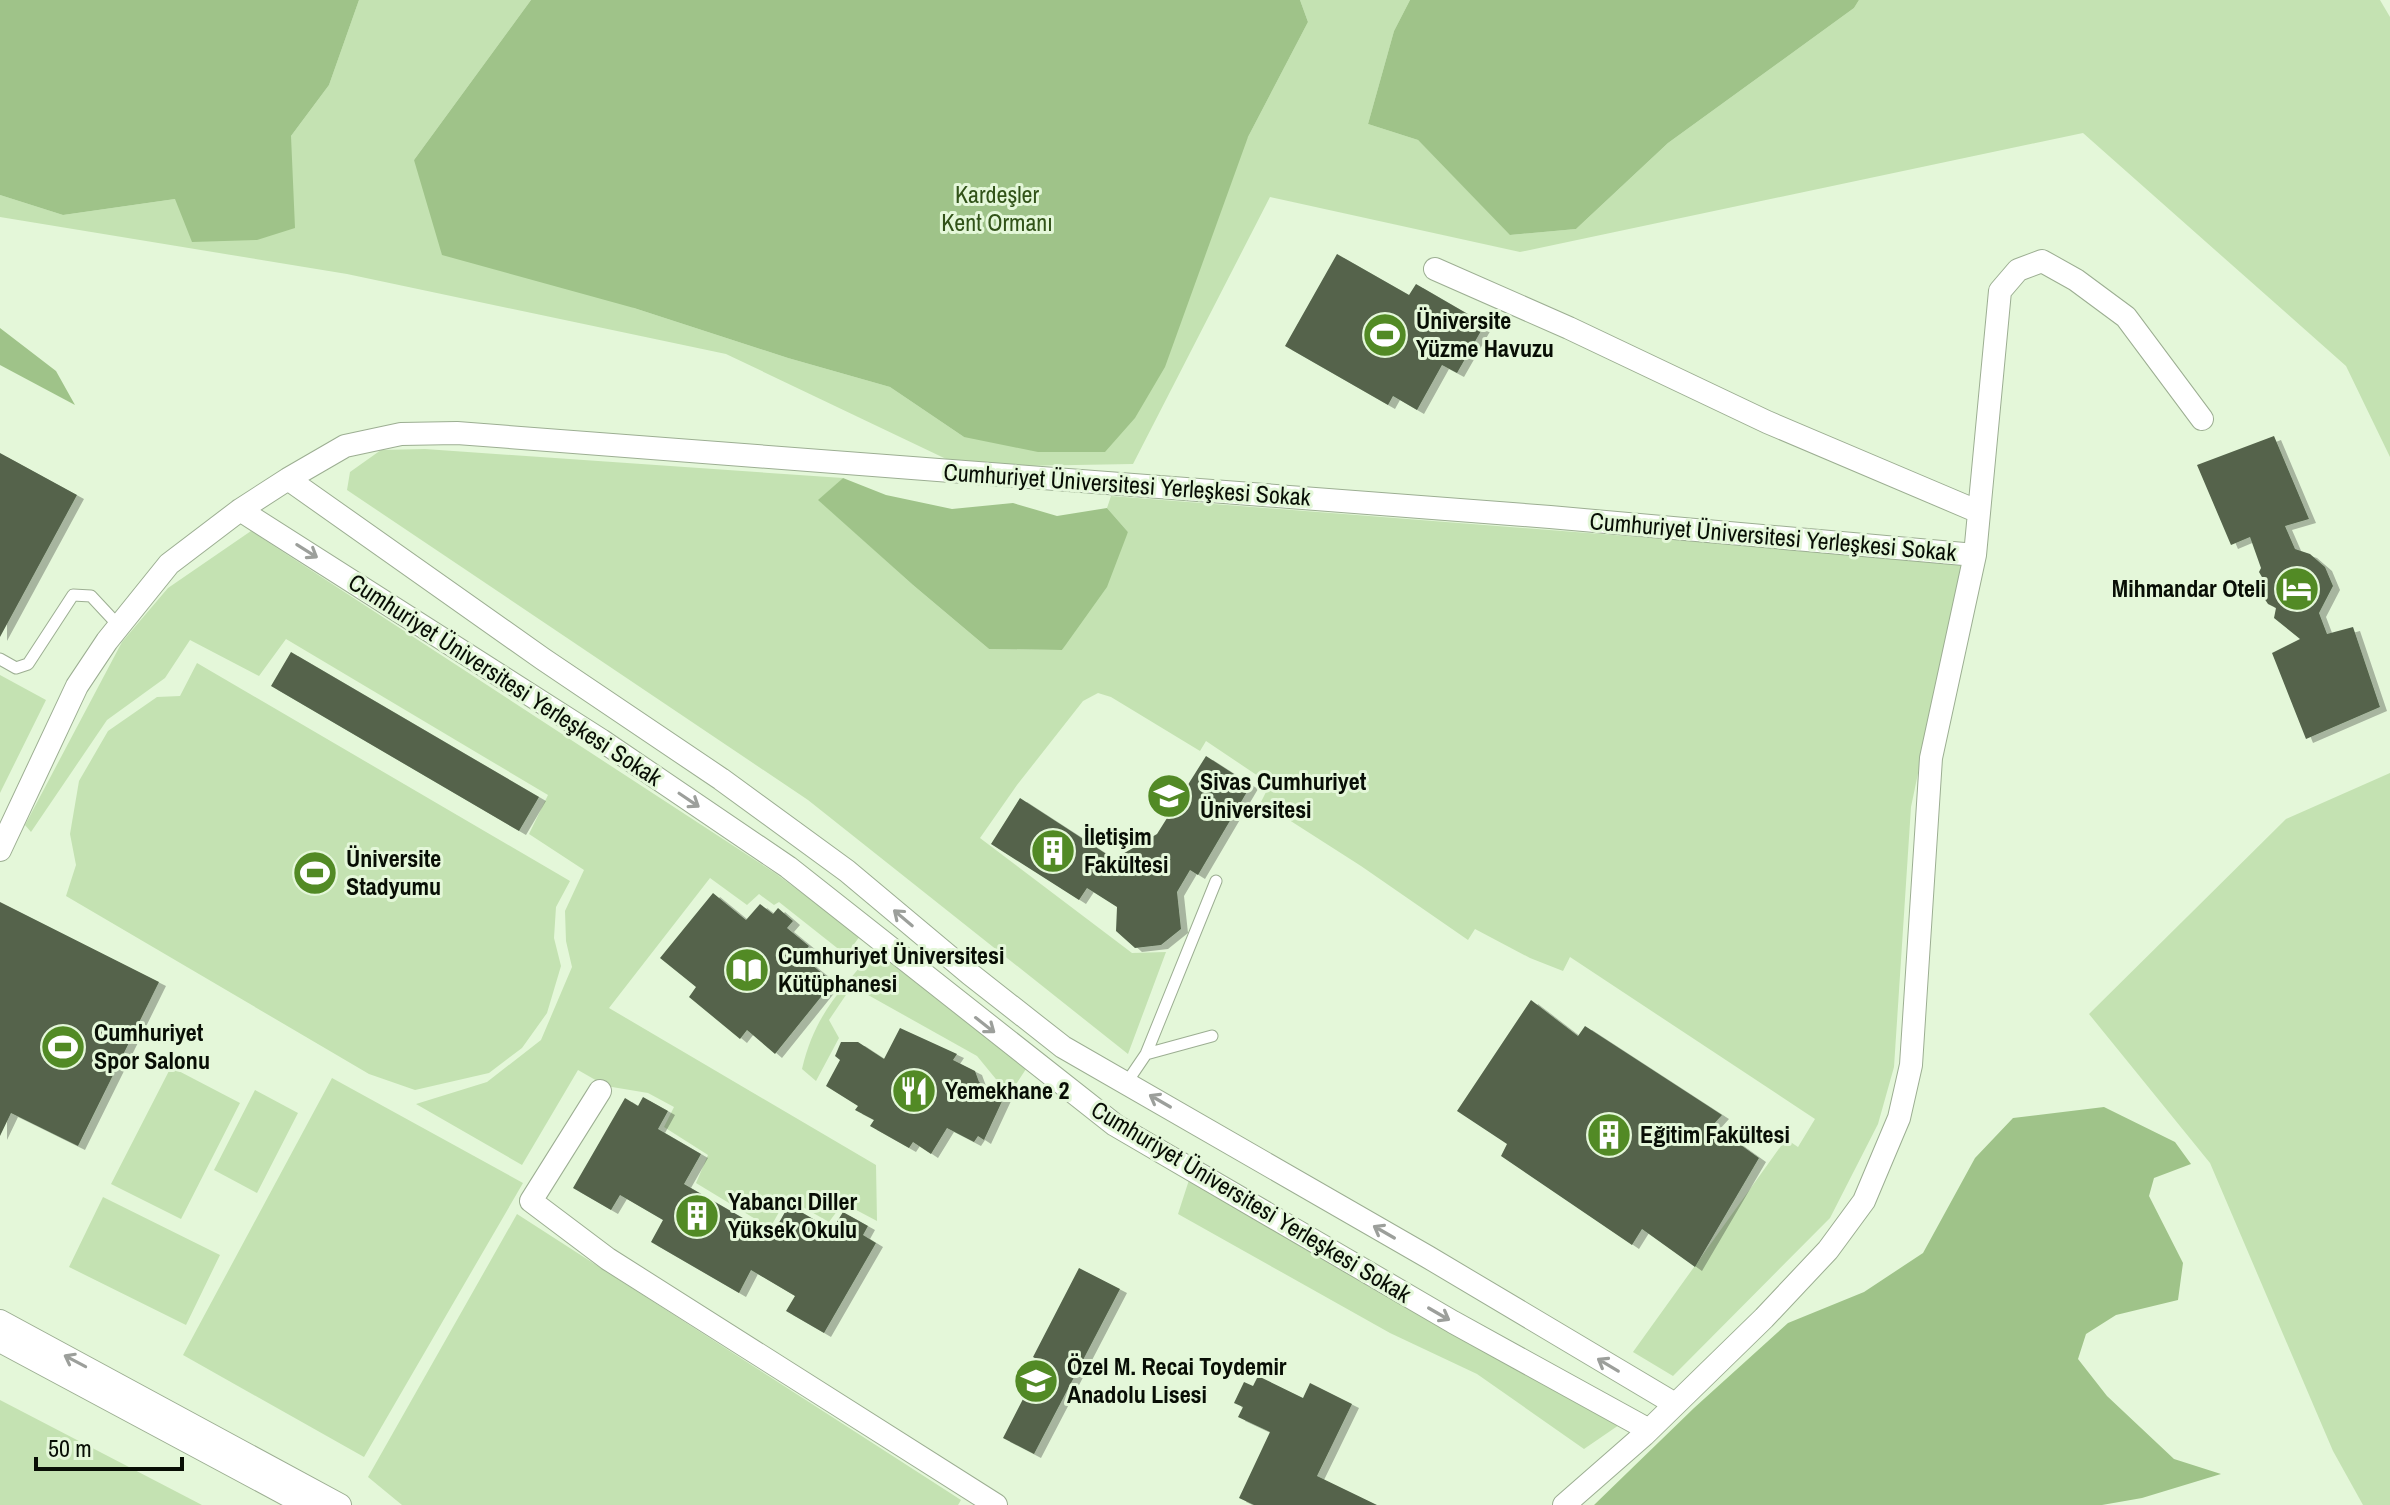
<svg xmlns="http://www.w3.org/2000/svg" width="2390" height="1505" viewBox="0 0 2390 1505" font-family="'Archivo Narrow',sans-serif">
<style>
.green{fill:#c4e2b2}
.forest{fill:#9fc389}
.building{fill:#54644b;filter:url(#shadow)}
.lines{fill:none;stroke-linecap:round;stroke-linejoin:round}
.lane-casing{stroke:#9cae92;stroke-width:13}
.street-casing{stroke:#9cae92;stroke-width:24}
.lane{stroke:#fff;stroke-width:11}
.street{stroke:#fff;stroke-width:22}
.oneway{stroke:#9c9f9b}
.labels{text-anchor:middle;stroke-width:6;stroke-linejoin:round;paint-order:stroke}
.park-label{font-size:24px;fill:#315218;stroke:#e4f7d9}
.poi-label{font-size:24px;font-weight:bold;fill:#080e05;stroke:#e4f7d9;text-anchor:start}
.street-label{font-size:24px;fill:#080e05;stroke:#e4f7d9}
</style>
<defs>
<filter id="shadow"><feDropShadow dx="7" dy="4" stdDeviation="0" flood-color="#0004"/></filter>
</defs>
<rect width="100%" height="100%" fill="#e4f7d9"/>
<!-- green -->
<path class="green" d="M359,0H531L414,160L634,308L788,358L890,387L964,437L1248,137L1308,22L1300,0H1410L1394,31L1368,124L1418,140L1511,235L1576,229L1668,143L1854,8L1859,0H2380L2390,17V457L2346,366L2083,133L1520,252L1270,197L1133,464L963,467L726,354L347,274L0,217V195L63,215L175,199L291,136L329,85Z
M425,449L843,478L819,500L913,585L989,649L1062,650L1128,532L1107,508L1111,496L1962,562L1911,807L1894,1067L1878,1124L1830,1218L1673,1376L1633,1352L1786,1139L1798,1147L1815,1119L1570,957L1563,971L1530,958L1475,929L1468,940L1361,866L1261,802L1270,784L1206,741L1200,751L1111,697L1098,693L1083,701L1017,785L980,838L1132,953L1166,952L1128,1054L808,800L347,490L350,472L381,450Z
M251,531L775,873L860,936L846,955L779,902L774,905L759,894L747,905L710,878L609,1008L876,1165L877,1221L843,1203L829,1222L787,1198L770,1228L696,1183L708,1155L664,1127L674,1107L648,1093L606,1086L578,1070L522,1165L416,1104L487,1082L541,1040L572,967L566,941L565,911L584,870L529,834L548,795L286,639L259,676L190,640L165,678L107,720L31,832L25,825L122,642L168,588Z
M197,663L570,881L556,907L554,938L561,966L547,1013L522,1048L489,1073L415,1090L369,1074L66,896L76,865L70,834L79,781L108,731L157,697L180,696Z
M0,675L46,700L0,793Z
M2390,773V1505H2363L2333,1451L2210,1163L2089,1014L2286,819Z
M874,950L1026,1069L1009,1095L977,1056L852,986L829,1020L839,1038L816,1081L802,1069C815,1014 839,993 874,950Z
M171,1067L240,1103L181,1219L111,1184Z
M332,1078L523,1183L364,1457L183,1355Z
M255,1090L298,1113L257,1193L214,1170Z
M1189,1180L1619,1425L1584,1449L1477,1374L1390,1333L1178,1214Z
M103,1197L220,1255L186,1325L69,1267Z
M517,1214L961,1500L958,1505H402L368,1477Z
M0,1400L202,1505H0Z"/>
<!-- forest -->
<path class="forest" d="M0,0H359L329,85L291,136L295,228L257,240L192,242L175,199L63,215L0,195Z
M531,0H1300L1308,22L1248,137L1165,367L1135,418L1105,452H1038L964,437L890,387L788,358L634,308L442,255L414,160Z
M1410,0H1859L1854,8L1668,143L1576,229L1510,235L1418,140L1368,124L1394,31Z
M0,328L56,371L75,405L0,365Z
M843,478L886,495L952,509L1013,503L1057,516L1107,508L1128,532L1107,587L1062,650L989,649L913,585L818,500Z
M2104,1107L2175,1142L2191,1164L2154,1178L2149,1196L2183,1263L2178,1300L2116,1315L2086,1334L2078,1359L2107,1396L2174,1459L2221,1474L2142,1498L2102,1505H1594L1694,1408L1788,1323L1864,1292L1923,1253L1975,1158L2013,1118Z"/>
<!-- building -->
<path class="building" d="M1337,254L1409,295L1416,284L1485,324L1457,373L1442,365L1417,410L1393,396L1388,405L1285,346Z
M2274,436L2309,519L2285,526L2295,549L2310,554L2325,567L2333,586L2319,613L2327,634L2353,627L2380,707L2306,739L2272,653L2300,639L2274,618L2276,608L2268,604L2260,592L2266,584L2259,572L2261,568L2250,537L2231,545L2197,465Z
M0,453L77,495L0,637Z
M291,652L539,797L519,831L271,686Z
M1206,756L1251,785L1198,875L1190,870L1177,892L1181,929L1161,945L1135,948L1116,931L1117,907L1087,888L1079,900L991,844L1020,798L1114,859L1157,834Z
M713,893L746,920L760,904L773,914L778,908L793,921L787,928L809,946L801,956L833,982L775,1054L747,1030L740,1039L689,997L696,987L660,958Z
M0,902L159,982L78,1146L11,1113L0,1136Z
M1531,1000L1578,1036L1585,1026L1722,1115L1713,1125L1759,1158L1695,1267L1642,1229L1632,1245L1501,1156L1507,1144L1457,1111Z
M900,1028L957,1054L953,1060L975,1071L979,1082L1004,1097L984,1140L978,1136L974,1142L947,1128L931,1154L913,1142L909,1148L870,1126L874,1120L855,1110L858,1106L826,1086L840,1060L835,1056L841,1042H858L884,1059Z
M643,1097L668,1111L658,1129L701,1154L684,1184L772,1235L789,1205L832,1230L843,1212L868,1226L863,1235L876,1243L824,1333L786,1311L795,1296L751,1270L739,1293L651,1242L663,1220L620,1195L611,1210L573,1188L625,1098L638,1106Z
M1079,1268L1120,1289L1034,1454L1003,1438L1042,1362L1033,1357Z
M1258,1376L1303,1398L1310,1383L1352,1404L1317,1476L1377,1505H1254L1239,1498L1270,1432L1238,1417L1243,1407L1234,1403L1244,1382L1253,1386Z"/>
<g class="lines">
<!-- lane casing -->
<g class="lane-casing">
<path id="lane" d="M0,659L16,668L28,664L73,595L91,596L119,626
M1146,1054L1216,881
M1127,1082L1146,1054L1212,1036"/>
</g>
<!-- street casing -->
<g class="street-casing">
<path id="street" d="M1435,269L1569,328L1767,422L1979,512
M288,479L543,659L721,779L847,871L970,974L1063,1047L1428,1257L1675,1404
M240,510L601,740L788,867L1115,1125L1453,1322L1649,1430
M0,850L77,686L107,641L169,564L240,510L288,479L345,446L401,434L457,433L1550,517L1975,555
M600,1091L531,1201L608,1259L996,1505
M0,1321L340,1505
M0,1341L306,1505
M1564,1505L1644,1435L1764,1318L1828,1250L1864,1201L1899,1118L1911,1065L1931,758L1975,555L2000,291L2018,270L2042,261L2076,280L2126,317L2202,419"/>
</g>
<!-- lane -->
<use href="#lane" class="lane"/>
<!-- street -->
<use href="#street" class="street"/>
</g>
<!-- one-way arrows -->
<defs><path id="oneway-shaft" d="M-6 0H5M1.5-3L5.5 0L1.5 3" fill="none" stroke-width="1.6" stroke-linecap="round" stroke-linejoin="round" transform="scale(2)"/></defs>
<g class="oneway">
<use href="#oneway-shaft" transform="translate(307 551) rotate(32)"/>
<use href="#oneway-shaft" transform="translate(689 800) rotate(34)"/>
<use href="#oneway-shaft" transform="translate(903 918) rotate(-140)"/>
<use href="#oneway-shaft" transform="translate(985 1025) rotate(38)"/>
<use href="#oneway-shaft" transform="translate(1160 1101) rotate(-150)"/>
<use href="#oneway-shaft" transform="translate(1384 1232) rotate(-150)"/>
<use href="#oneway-shaft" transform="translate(1439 1314) rotate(30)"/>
<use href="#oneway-shaft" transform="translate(75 1361) rotate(-152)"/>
<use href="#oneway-shaft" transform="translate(1608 1365) rotate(-149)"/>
</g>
<!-- icons -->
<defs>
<g id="stadium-disc" transform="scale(2.3)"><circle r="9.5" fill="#528a25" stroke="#e4f7d9"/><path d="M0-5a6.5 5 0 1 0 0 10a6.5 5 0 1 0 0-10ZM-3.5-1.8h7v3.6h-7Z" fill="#fff"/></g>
<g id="hotel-disc" transform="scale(2.3)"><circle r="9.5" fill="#528a25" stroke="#e4f7d9"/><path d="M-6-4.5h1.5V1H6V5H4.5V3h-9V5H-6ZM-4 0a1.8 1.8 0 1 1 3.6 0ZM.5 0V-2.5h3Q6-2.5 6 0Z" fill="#fff"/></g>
<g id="university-disc" transform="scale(2.3)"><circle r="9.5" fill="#528a25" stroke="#e4f7d9"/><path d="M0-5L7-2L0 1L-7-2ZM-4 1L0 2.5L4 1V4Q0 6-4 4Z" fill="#fff"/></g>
<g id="building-disc" transform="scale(2.3)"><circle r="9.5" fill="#528a25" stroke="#e4f7d9"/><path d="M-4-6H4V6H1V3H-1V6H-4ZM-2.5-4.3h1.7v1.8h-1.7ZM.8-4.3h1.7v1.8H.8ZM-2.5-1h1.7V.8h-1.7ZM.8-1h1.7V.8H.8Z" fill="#fff"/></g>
<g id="library-disc" transform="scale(2.3)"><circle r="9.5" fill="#528a25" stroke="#e4f7d9"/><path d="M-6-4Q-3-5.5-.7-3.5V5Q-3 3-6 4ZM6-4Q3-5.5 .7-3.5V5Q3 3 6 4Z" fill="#fff"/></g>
<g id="restaurant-disc" transform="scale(2.3)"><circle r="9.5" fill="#528a25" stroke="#e4f7d9"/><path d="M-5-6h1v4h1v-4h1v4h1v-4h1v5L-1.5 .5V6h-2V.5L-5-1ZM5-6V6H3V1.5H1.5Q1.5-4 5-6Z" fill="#fff"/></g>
<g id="school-disc" transform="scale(2.3)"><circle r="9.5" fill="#528a25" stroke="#e4f7d9"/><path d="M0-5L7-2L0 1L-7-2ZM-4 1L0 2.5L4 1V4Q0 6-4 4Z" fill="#fff"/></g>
</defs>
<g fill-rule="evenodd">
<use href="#stadium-disc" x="1385" y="335"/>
<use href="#hotel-disc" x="2297" y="589"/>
<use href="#university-disc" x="1169" y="796"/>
<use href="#building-disc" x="1053" y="851"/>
<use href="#stadium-disc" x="315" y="873"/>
<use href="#library-disc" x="747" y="970"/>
<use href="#stadium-disc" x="63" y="1047"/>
<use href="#restaurant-disc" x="914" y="1091"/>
<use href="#building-disc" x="1609" y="1135"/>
<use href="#building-disc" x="697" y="1216"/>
<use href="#school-disc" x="1036" y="1381"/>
</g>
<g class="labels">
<!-- park labels -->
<g class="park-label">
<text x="997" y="203">Kardeşler<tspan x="997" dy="28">Kent Ormanı</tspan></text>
</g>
<!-- poi labels -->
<g class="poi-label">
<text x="1416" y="329">Üniversite<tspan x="1416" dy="28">Yüzme Havuzu</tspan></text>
<text x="2266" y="597" text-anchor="end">Mihmandar Oteli</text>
<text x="1200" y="790">Sivas Cumhuriyet<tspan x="1200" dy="28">Üniversitesi</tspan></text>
<text x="1084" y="845">İletişim<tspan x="1084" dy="28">Fakültesi</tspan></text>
<text x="346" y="867">Üniversite<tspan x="346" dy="28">Stadyumu</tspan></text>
<text x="778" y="964">Cumhuriyet Üniversitesi<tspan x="778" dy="28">Kütüphanesi</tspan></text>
<text x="94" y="1041">Cumhuriyet<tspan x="94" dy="28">Spor Salonu</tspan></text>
<text x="945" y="1099">Yemekhane 2</text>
<text x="1640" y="1143">Eğitim Fakültesi</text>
<text x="728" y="1210">Yabancı Diller<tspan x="728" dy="28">Yüksek Okulu</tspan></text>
<text x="1067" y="1375">Özel M. Recai Toydemir<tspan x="1067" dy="28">Anadolu Lisesi</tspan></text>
</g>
<!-- street labels -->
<g class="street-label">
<text transform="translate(1127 485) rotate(4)" y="8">Cumhuriyet Üniversitesi Yerleşkesi Sokak</text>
<text transform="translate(1773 537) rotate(5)" y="8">Cumhuriyet Üniversitesi Yerleşkesi Sokak</text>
<text transform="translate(505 680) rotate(33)" y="8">Cumhuriyet Üniversitesi Yerleşkesi Sokak</text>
<text transform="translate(1251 1202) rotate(31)" y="8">Cumhuriyet Üniversitesi Yerleşkesi Sokak</text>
</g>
</g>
<!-- scale -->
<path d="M36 1457v12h146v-12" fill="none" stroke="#080e05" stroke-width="4"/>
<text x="48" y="1457" font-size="24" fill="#080e05" stroke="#e4f7d9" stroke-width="6" paint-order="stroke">50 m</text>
</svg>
